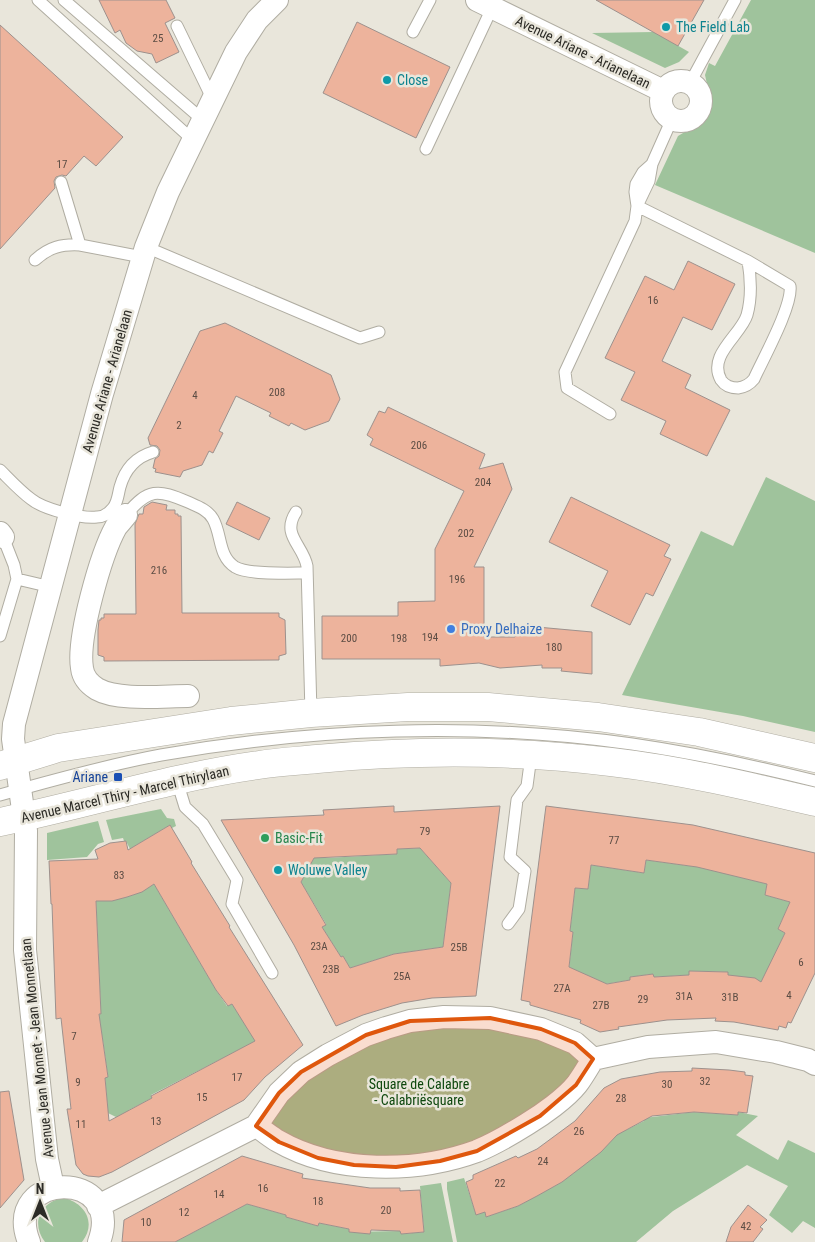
<svg xmlns="http://www.w3.org/2000/svg" width="815" height="1242" viewBox="0 0 815 1242" font-family="'Roboto Condensed',sans-serif">
<style>
.green{fill:#9fc39c}
.building{fill:#edb39c;stroke:#9d918d;fill-rule:evenodd}
.lines{fill:none;stroke-linecap:round;stroke-linejoin:round}
.lane-casing{stroke:#b0ada2;stroke-width:13}
.street-casing{stroke:#b0ada2;stroke-width:24}
.secondary-casing{stroke:#b0ada2;stroke-width:29}
.lane{stroke:#fff;stroke-width:11}
.street{stroke:#fff;stroke-width:22}
.secondary{stroke:#fff;stroke-width:28}
.marked{fill:#df570d;fill-opacity:0.2;stroke:#df570d;stroke-width:4;stroke-linejoin:round}
.culture-dot{fill:#0f9aa8;stroke:#e9e6db;stroke-width:2}
.shop-dot{fill:#3f7fe0;stroke:#e9e6db;stroke-width:2}
.transit-dot{fill:#1a4fb4;stroke:#e9e6db;stroke-width:2}
.leisure-dot{fill:#2e9e5b;stroke:#e9e6db;stroke-width:2}
.labels{text-anchor:middle;stroke-width:5;stroke-linejoin:round;paint-order:stroke}
.number-label{font-size:11px;fill:#5c4d44}
.culture-label{font-size:14px;fill:#0d838f;stroke:#e9e6db;text-anchor:start}
.street-label{font-size:14px;fill:#2c2b26;stroke:#e9e6db}
.shop-label{font-size:14px;fill:#366cbe;stroke:#e9e6db;text-anchor:start}
.transit-label{font-size:14px;fill:#164399;stroke:#e9e6db;text-anchor:end}
.leisure-label{font-size:14px;fill:#27864d;stroke:#e9e6db;text-anchor:start}
.park-label{font-size:14px;fill:#0d470d;stroke:#e9e6db}
</style>
<rect width="100%" height="100%" fill="#e9e6db"/>
<!-- green -->
<path class="green" d="M751,0H815V253L655,185L678,136L700,123L708,114L711,102L705,75L709,63L715,66Z
M654,32L689,52L679,62L665,68L592,33Z
M766,477L815,501V732L743,716L622,695L701,531L733,546Z
M161,809L167,818L174,819L176,826L172,828L170,825L130,849L126,841H124L123,838L112,840L106,820Z
M98,821L104,842L98,844L87,857L47,860V833Z
M420,848L451,883L443,947L394,954L350,968L343,956L341,957L322,927L326,924L301,882L316,854L327,858L397,854V849Z
M646,860L690,866L691,864L767,884L765,895L790,902L778,929L785,933L762,983L728,975L727,972L690,971L689,975L654,977L653,974L630,977V980L606,984L569,968L573,932L570,931L575,888L588,889L591,865L644,873Z
M154,884L216,990L227,1006L232,1004L256,1041L151,1095L152,1098L129,1110L122,1120L108,1113L105,1078L108,1077L103,1041L97,1015L101,1014L96,901C118,901 136,896 154,884Z
M426,1024L527,1031L576,1055L579,1063L578,1071L520,1124L430,1157H337L276,1131C271,1122 271,1116 275,1106L347,1049Z
M694,1112L738,1115V1112L758,1116L736,1135L778,1160L788,1140L815,1153V1228L803,1221L792,1233L769,1215L788,1186L747,1165L673,1211L636,1242H457L447,1189V1182L464,1178L476,1214L485,1212L486,1217L518,1206L562,1182L624,1128L626,1130L644,1121V1118Z
M441,1183L453,1242H175L247,1204L286,1215V1217L318,1226L319,1223L349,1229V1232L400,1231L401,1234L424,1232L420,1186Z
M64,1198C85,1203 97,1223 82,1242H45C30,1223 41,1201 64,1198Z"/>
<!-- building -->
<path class="building" d="M99,0H166L175,18L165,23L179,52L156,63L152,54L137,51L126,43L120,30L115,33Z
M596,0H704L678,46Z
M357,22L450,67L416,138L323,93Z
M0,25L123,137L96,166L84,156L66,176L62,175L56,177L54,181L55,188L0,249Z
M688,261L735,284L712,330L683,317L662,361L691,375L685,388L730,410L707,456L660,434L666,421L621,400L635,372L605,358L645,276L674,290Z
M225,323L331,375L340,399L329,421L305,430L291,423L289,426L269,416L271,413L236,396L219,431L223,433L213,453L209,451L202,465L183,471L180,477L155,472L156,469L153,468L155,459L159,456L160,450L157,446L150,445L148,438L200,331Z
M388,407L485,454L479,469L503,463L512,489L474,567H484V637H515V625L592,632V674L561,671L562,668H542V665L500,668L479,663L440,666V659H322V616H398V602L435,601V549L464,491L370,445L373,439L367,435L379,411L385,413Z
M571,497L670,545L664,556L671,559L653,596L646,593L630,625L591,606L608,571L549,542Z
M152,502L167,505L166,510H175V514H178V516H181L182,613H279V617L285,620L286,654L279,656V660L104,661V657L98,655V630L99,620H101V618H104V614H136L135,524L139,514H143L144,507Z
M237,502L270,518L259,540L226,524Z
M394,806V812L500,806L476,996L432,998L402,1003L363,1015L336,1026L294,945L221,820L324,815L323,810ZM420,848L451,883L443,947L394,954L350,968L343,956L341,957L322,927L326,925L301,882L314,858L397,854V849Z
M546,806L693,825L815,853V973L791,1023L788,1022L786,1028L779,1026L778,1030L734,1022L715,1021L716,1018L667,1020L618,1027L619,1029L600,1032L580,1023L581,1020L530,1005V1002L521,1000ZM646,860L697,867L767,884L765,895L790,902L778,929L785,933L761,982L755,978L728,975V972L689,971V975L654,977L653,974L630,977V980L607,984L569,967L573,932L570,931L575,888L588,889L591,865L644,873Z
M170,825L192,862L191,863L230,926L229,927L303,1045L265,1077L244,1100L112,1172L99,1177L88,1176L83,1174L76,1165L67,1109H71L61,1018L56,1019L52,904H51L49,861L98,859L95,850L110,843L126,841L128,850ZM154,884L216,990L228,1006L232,1004L255,1041L151,1096L152,1098L109,1121L105,1078L108,1077L99,1014H101L96,901H112L127,897L142,892Z
M692,1068L729,1070L745,1072V1075L753,1076L747,1113L738,1112V1115L694,1112L652,1116L617,1135L601,1152L583,1166L562,1182L537,1196L518,1206L486,1217L485,1212L476,1215L466,1182L473,1179V1175L516,1156L518,1158L537,1149L575,1121L604,1088L621,1079L660,1072L692,1071Z
M9,1091L24,1180L0,1208V1092Z
M242,1156L303,1174L302,1178L370,1188H400V1191L420,1190L424,1232L401,1234L400,1231L371,1230L370,1234L349,1232V1229L319,1223L318,1226L286,1217V1215L247,1204L175,1242H122L124,1220Z
M748,1205L767,1220L760,1227L763,1229L753,1242H726L731,1227Z"/>
<g class="lines">
<!-- lane casing -->
<g class="lane-casing">
<path id="lane" d="M38,0L194,141
M64,0L204,121
M177,26L213,100
M413,32L430,0
M690,83L735,0
M426,149L492,8
M61,182L80,245L142,257
M637,206L748,261L790,286C793,305 763,359 754,379C750,384 745,387 738,388C732,388 725,386 721,380C707,355 741,335 747,315C752,297 751,279 748,261
M637,206L649,181L652,164
M146,247L360,338L379,332
M35,260C49,247 62,244 80,245
M610,414L567,388L565,372L635,221L637,206L635,192L636,184L643,172L652,164L672,119
M0,470C10,480 20,491 31,499C43,509 81,519 97,517C103,517 109,513 113,508C118,502 118,494 120,487C125,469 136,457 153,452
M296,512C281,535 303,545 307,566L311,713
M126,515C148,488 158,489 188,502C197,506 208,510 213,519C222,535 218,556 235,567C248,575 290,573 307,573
M17,579L51,587
M0,636L17,579L14,565L3,537
M177,781L185,807L203,824L237,880L232,904L272,973
M0,795C53,780 107,765 161,755C315,728 477,722 632,744C694,753 755,766 815,781
M508,924L519,909L525,871L510,857L517,800L527,786L531,756"/>
</g>
<!-- street casing -->
<g class="street-casing">
<path id="street" d="M477,0L663,91
M661 101a20 20 0 1 1 40 0a20 20 0 1 1-40 0Z
M126,515C123,519 119,523 116,527C101,554 77,638 82,668C83,677 89,684 97,689C118,701 163,696 188,696
M0,533L3,537
M256,1126C264,1131 271,1137 278,1141C335,1174 417,1173 477,1151C494,1144 511,1134 527,1124C542,1115 566,1098 577,1084C583,1076 588,1067 593,1059L648,1047L716,1042L776,1052L808,1060L815,1064
M53,1187L47,1159L25,950L26,831L13,739L14,724L102,394L146,247L168,192L236,52L257,20L277,0
M98,1206L256,1126L279,1093L301,1072L328,1055L366,1035L386,1028L410,1021L444,1017L490,1018L541,1029L575,1043L593,1059
M29,1242C1,1170 126,1168 99,1242"/>
</g>
<!-- secondary casing -->
<g class="secondary-casing">
<path id="secondary" d="M0,766L58,748L231,721L311,713L408,707H488L598,717L699,732L815,758
M0,822C87,804 172,777 259,765C278,762 298,761 317,759C415,750 514,750 611,762C680,770 748,786 815,802"/>
</g>
<!-- lane -->
<use href="#lane" class="lane"/>
<!-- street -->
<use href="#street" class="street"/>
<!-- secondary -->
<use href="#secondary" class="secondary"/>
</g>
<!-- marked area -->
<path class="marked" d="M490,1018L541,1029L575,1043L593,1059L576,1085L540,1116L477,1151L440,1161L396,1167L354,1165L318,1158L279,1142L256,1126L279,1093L301,1072L366,1035L410,1021Z"/>
<!-- markers -->
<g class="culture-dot">
<circle cx="666" cy="27" r="5"/>
<circle cx="387" cy="80" r="5"/>
<circle cx="278" cy="870" r="5"/>
</g>
<circle class="shop-dot" cx="451" cy="629" r="5"/>
<rect class="transit-dot" x="113" y="772" width="10" height="10" rx="2.5"/>
<circle class="leisure-dot" cx="265" cy="838" r="5"/>
<g class="labels">
<!-- number labels -->
<g class="number-label">
<text x="158" y="42">25</text>
<text x="62" y="168">17</text>
<text x="653" y="304">16</text>
<text x="277" y="396">208</text>
<text x="195" y="399">4</text>
<text x="179" y="429">2</text>
<text x="419" y="449">206</text>
<text x="483" y="486">204</text>
<text x="466" y="537">202</text>
<text x="159" y="574">216</text>
<text x="457" y="583">196</text>
<text x="430" y="641">194</text>
<text x="349" y="642">200</text>
<text x="399" y="642">198</text>
<text x="554" y="651">180</text>
<text x="425" y="835">79</text>
<text x="614" y="844">77</text>
<text x="119" y="879">83</text>
<text x="319" y="950">23A</text>
<text x="459" y="951">25B</text>
<text x="801" y="966">6</text>
<text x="331" y="973">23B</text>
<text x="402" y="980">25A</text>
<text x="562" y="992">27A</text>
<text x="789" y="999">4</text>
<text x="684" y="1000">31A</text>
<text x="730" y="1001">31B</text>
<text x="643" y="1003">29</text>
<text x="601" y="1009">27B</text>
<text x="74" y="1040">7</text>
<text x="237" y="1081">17</text>
<text x="705" y="1085">32</text>
<text x="78" y="1086">9</text>
<text x="667" y="1088">30</text>
<text x="202" y="1101">15</text>
<text x="621" y="1102">28</text>
<text x="156" y="1125">13</text>
<text x="81" y="1128">11</text>
<text x="579" y="1135">26</text>
<text x="543" y="1165">24</text>
<text x="500" y="1187">22</text>
<text x="263" y="1192">16</text>
<text x="219" y="1198">14</text>
<text x="318" y="1205">18</text>
<text x="386" y="1214">20</text>
<text x="184" y="1216">12</text>
<text x="146" y="1226">10</text>
<text x="746" y="1230">42</text>
</g>
<!-- culture labels -->
<g class="culture-label">
<text x="676" y="32">The Field Lab</text>
<text x="397" y="85">Close</text>
<text x="288" y="875">Woluwe Valley</text>
</g>
<!-- street labels -->
<g class="street-label">
<text transform="translate(583 52) rotate(26)" y="5">Avenue Ariane - Arianelaan</text>
<text transform="translate(107 381) rotate(-74)" y="5">Avenue Ariane - Arianelaan</text>
<text transform="translate(125 794) rotate(-13)" y="5">Avenue Marcel Thiry - Marcel Thirylaan</text>
<text transform="translate(37 1048) rotate(-96)" y="5">Avenue Jean Monnet - Jean Monnetlaan</text>
</g>
<!-- shop labels -->
<g class="shop-label">
<text x="461" y="634">Proxy Delhaize</text>
</g>
<!-- transit labels -->
<g class="transit-label">
<text x="108" y="782">Ariane</text>
</g>
<!-- leisure labels -->
<g class="leisure-label">
<text x="275" y="843">Basic-Fit</text>
</g>
<!-- park labels -->
<g class="park-label">
<text x="419" y="1089">Square de Calabre<tspan x="419" dy="16">- Calabriësquare</tspan></text>
</g>
</g>
<!-- north arrow -->
<g transform="translate(40 1202)" stroke="#e9e6db" stroke-width="4" paint-order="stroke">
<path d="M0-4L9 19L0 12L-9 19Z" fill="#2c2b26"/>
<text y="-8" font-size="14" font-weight="bold" text-anchor="middle" fill="#2c2b26">N</text>
</g>
</svg>
